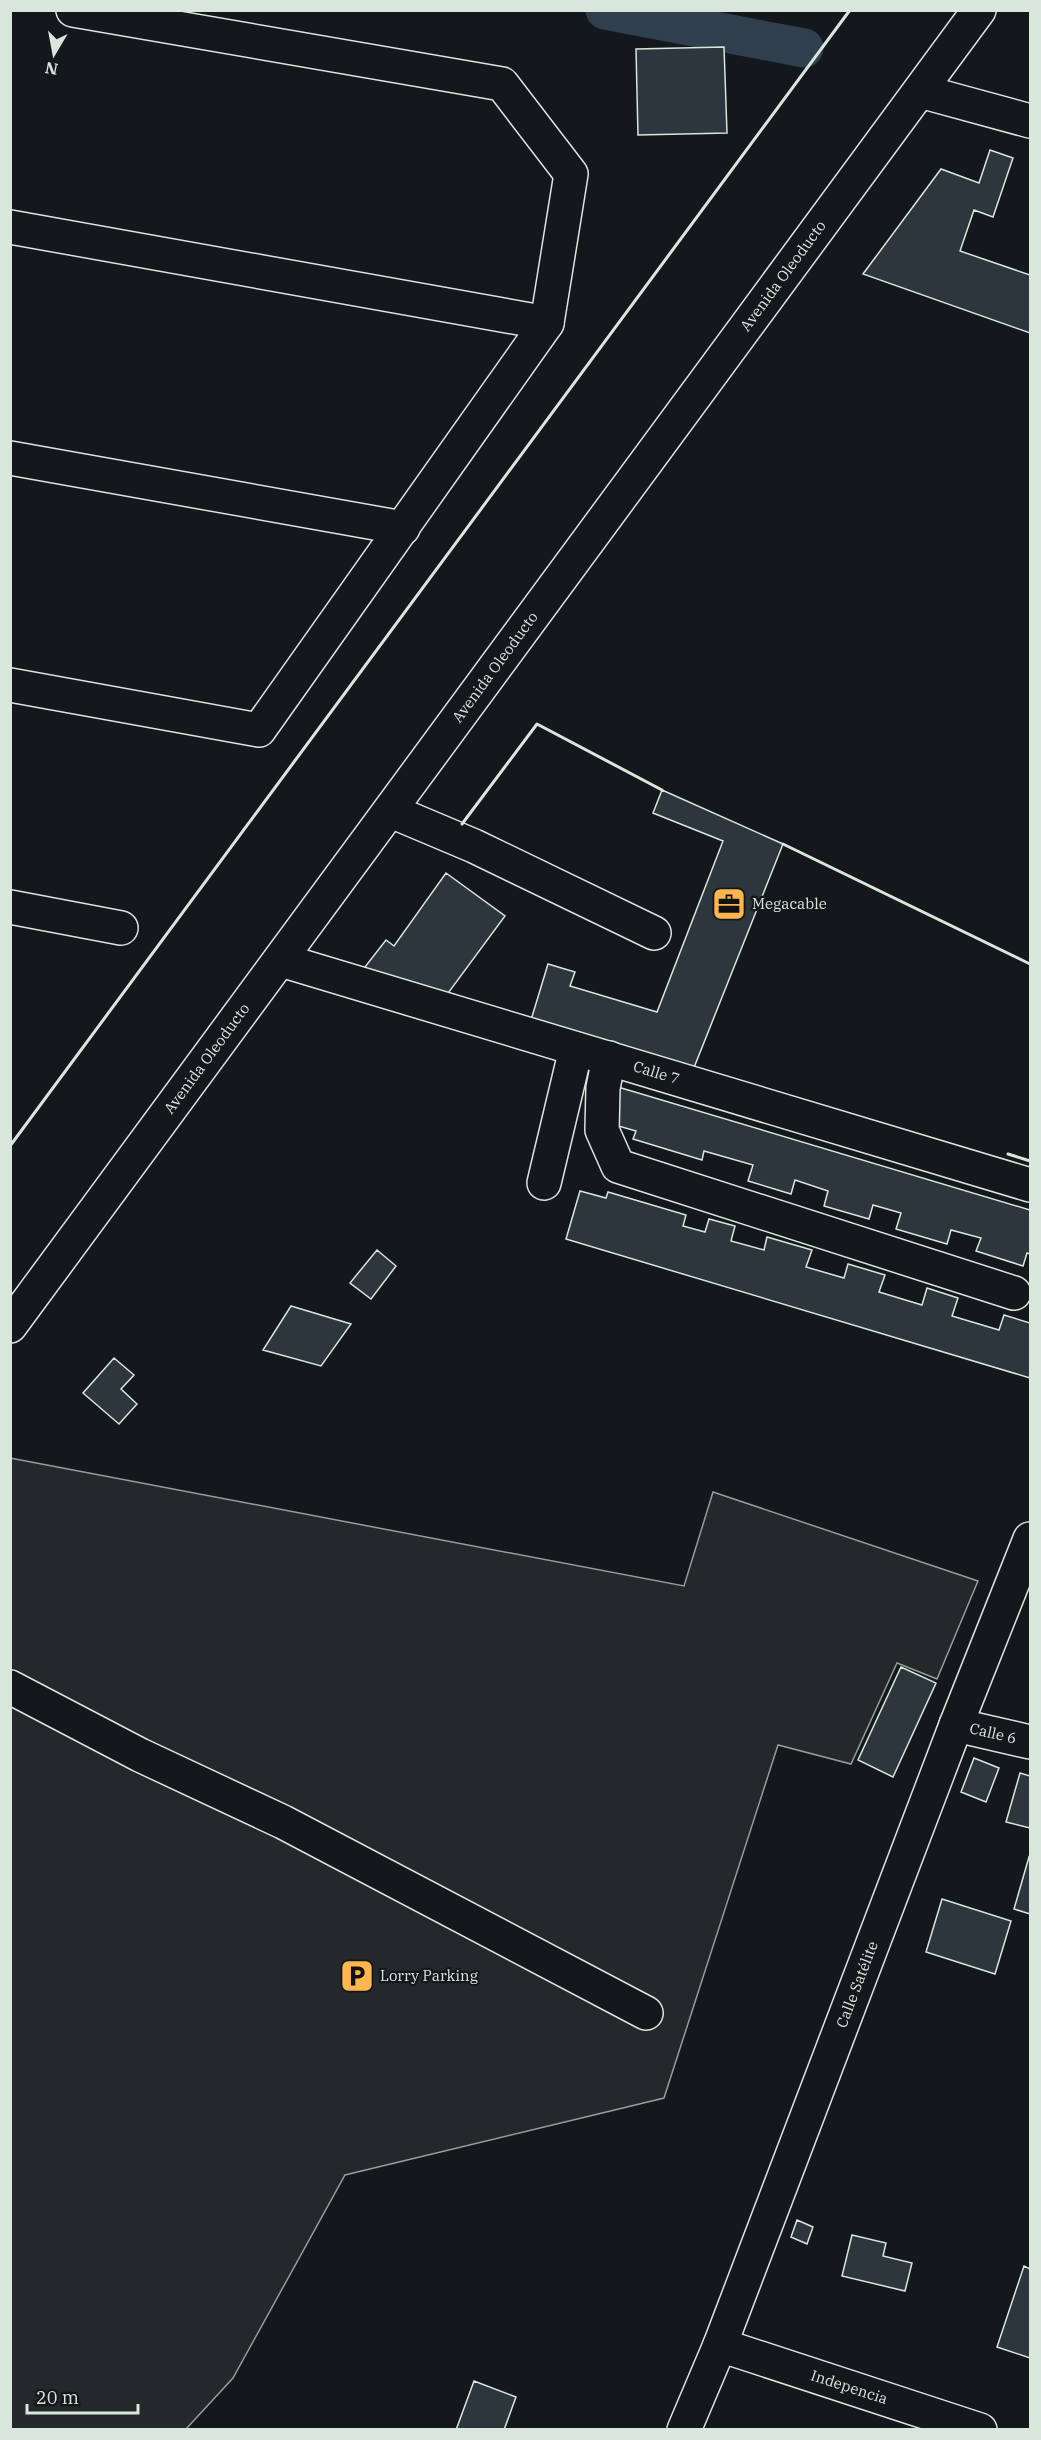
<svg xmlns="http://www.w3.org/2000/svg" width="1041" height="2440" viewBox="0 0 1041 2440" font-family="'IBM Plex Serif',serif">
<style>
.parking{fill:#24282b;stroke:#939e99;stroke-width:1.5}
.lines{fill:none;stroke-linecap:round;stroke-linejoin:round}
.canal{stroke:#2f3f4d;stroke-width:39}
.building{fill:#2c363c;stroke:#d8e6dc;stroke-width:1.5}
.minor-casing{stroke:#d8e6dc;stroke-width:36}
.major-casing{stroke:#d8e6dc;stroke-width:36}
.minor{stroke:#14181c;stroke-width:33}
.major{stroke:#14181c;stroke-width:33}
.wall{stroke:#d8e6dc;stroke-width:3}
.labels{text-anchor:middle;stroke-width:4.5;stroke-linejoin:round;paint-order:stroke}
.street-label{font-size:15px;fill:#d8e6dc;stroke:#14181c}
.poi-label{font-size:15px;fill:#d8e6dc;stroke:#14181c;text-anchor:start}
</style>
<rect width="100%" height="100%" fill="#14181c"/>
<!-- parking -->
<path class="parking" d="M10,1458L684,1586L713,1492L978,1581L937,1679L897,1663L851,1764L778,1745L664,2098L345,2175L233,2378L186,2429H11Z"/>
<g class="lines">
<!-- canal -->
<path class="canal" d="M605,10L804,48"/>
</g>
<!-- building -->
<path class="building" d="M724,47L727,133L638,135L636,49Z
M990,150L1013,158L993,217L974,210L960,251L1030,275V333L863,274L941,169L979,183Z
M662,790L783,844L693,1070L531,1020L548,964L575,972L570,986L657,1012L723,841L653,813Z
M446,873L505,916L446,996L361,972L386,940L394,946Z
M618,1087L1030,1210V1254L1027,1253L1023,1266L976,1251L981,1238L951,1230L947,1244L896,1229L901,1213L873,1205L869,1219L824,1206L828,1191L795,1180L791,1194L748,1181L753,1165L704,1151L702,1160L633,1139L636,1131L608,1123Z
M580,1191L606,1198L608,1192L686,1215L683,1226L705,1232L709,1219L735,1226L731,1241L764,1250L767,1237L812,1250L806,1267L844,1278L848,1264L885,1275L879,1292L922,1305L927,1288L958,1298L952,1316L999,1330L1004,1315L1030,1323V1378L566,1239Z
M377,1250L396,1266L371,1299L350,1283Z
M291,1306L351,1324L321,1366L263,1350Z
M114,1358L134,1375L121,1389L137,1404L119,1424L83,1393Z
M901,1667L936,1683L893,1777L858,1760Z
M974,1758L999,1768L986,1802L961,1792Z
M1020,1773L1030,1776V1828L1006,1822Z
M1029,1857L1030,1858V1914L1014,1909Z
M942,1899L1011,1921L995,1974L926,1952Z
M797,2220L813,2227L807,2244L791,2237Z
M852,2235L886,2243L883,2256L912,2263L905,2291L842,2276Z
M1024,2266L1030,2269V2358L997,2347Z
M474,2381L516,2397L504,2430H456Z"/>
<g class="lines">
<!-- minor casing -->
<g class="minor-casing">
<g id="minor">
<path d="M920,91L1030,121"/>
<path d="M10,227L547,323"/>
<path d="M10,458L403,528"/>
<path d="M10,685L259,730L547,323L571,174L502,84L73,10"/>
<path d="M391,811L474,846L654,933"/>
<path d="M10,907L121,928"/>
<path id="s1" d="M281,960L1030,1185"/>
<path d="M609,1058L603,1088L602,1130L618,1166L1014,1293"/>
<path d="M544,1183L576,1049"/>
<path d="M10,1687L140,1755L283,1822L646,2013"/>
<path id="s2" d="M956,1725L1030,1742"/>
<path id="s3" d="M720,2345L980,2430"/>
<path id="s4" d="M684,2430L720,2345L956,1725L1030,1539"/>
</g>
</g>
<!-- major casing -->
<g class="major-casing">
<g id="major">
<path id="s5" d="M10,1326L979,10"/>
</g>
</g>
<!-- minor -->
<use href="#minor" class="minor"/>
<!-- major -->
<use href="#major" class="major"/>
<!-- wall -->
<path class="wall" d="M462,824L537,724L662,790
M783,844L1030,964
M10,1146L850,10
M1008,1154L1030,1161"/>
</g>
<!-- icons -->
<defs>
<g id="office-square" transform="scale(1.725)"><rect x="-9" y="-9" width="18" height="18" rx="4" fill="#ffb74d" stroke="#14181c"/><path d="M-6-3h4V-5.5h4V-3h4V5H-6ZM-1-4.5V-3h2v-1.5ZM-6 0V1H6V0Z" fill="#111"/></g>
<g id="parking-square" transform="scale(1.725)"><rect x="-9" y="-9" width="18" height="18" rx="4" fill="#ffb74d" stroke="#14181c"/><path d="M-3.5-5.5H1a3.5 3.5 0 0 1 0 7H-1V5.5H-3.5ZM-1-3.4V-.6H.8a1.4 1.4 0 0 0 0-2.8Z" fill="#111"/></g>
</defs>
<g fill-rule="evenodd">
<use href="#office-square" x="729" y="904"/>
<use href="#parking-square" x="357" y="1976"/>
</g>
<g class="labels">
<!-- street labels -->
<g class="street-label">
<text dy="5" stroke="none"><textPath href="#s5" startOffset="1304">Avenida Oleoducto</textPath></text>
<text dy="5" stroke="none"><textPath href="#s5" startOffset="818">Avenida Oleoducto</textPath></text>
<text dy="5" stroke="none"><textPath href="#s5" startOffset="332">Avenida Oleoducto</textPath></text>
<text dy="5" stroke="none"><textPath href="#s1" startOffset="392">Calle 7</textPath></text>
<text dy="5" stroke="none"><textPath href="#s2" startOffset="38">Calle 6</textPath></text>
<text dy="5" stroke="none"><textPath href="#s4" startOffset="478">Calle Satélite</textPath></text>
<text dy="5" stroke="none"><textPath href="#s3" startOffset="136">Indepencia</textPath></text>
</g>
<!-- poi labels -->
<g class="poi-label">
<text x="752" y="909">Megacable</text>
<text x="380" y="1981">Lorry Parking</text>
</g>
</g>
<!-- border -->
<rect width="1041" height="2440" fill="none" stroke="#d8e6dc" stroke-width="24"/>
<!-- north arrow -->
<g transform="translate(54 54) rotate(190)" stroke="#14181c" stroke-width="4.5" paint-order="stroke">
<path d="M0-4.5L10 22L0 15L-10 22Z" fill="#d8e6dc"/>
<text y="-9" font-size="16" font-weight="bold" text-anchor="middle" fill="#d8e6dc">N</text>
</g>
<!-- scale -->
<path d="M27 2404v9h111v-9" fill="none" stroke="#d8e6dc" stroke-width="3"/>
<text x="36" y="2404" font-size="18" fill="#d8e6dc" stroke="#14181c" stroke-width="4.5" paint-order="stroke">20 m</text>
</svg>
